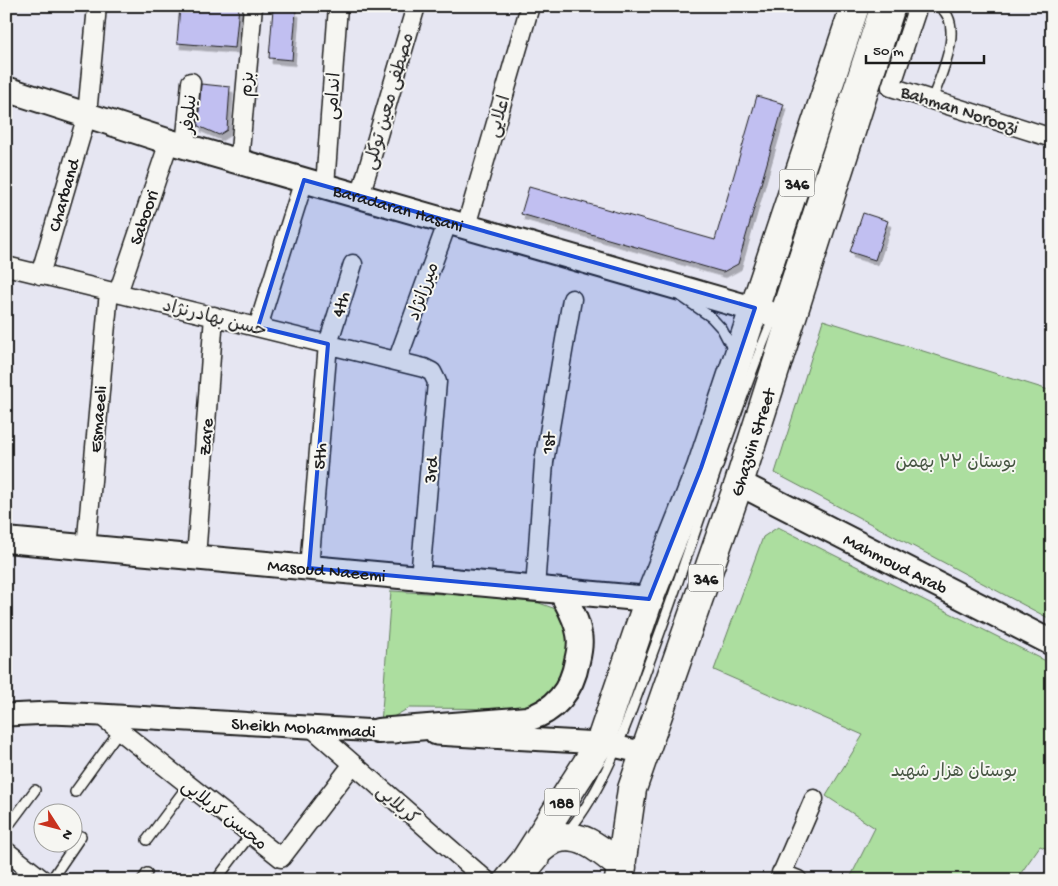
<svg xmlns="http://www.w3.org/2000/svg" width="1058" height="886" viewBox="0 0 1058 886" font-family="'Gochi Hand','Playpen Sans Arabic',sans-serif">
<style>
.green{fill:#acde9f;stroke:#647d5e}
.building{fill:#c1bff1;stroke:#1c1c1c;filter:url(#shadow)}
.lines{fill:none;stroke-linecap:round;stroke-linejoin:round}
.service-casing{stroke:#1c1c1c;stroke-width:12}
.minor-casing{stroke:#1c1c1c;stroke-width:21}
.tertiary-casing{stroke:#1c1c1c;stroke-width:25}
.secondary-casing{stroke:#1c1c1c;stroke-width:28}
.primary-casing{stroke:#1c1c1c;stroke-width:31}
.service{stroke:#f6f6f2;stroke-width:9}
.minor{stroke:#f6f6f2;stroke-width:18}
.tertiary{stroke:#f6f6f2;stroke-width:21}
.secondary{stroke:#f6f6f2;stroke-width:24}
.primary{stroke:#f6f6f2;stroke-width:28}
.marked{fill:#1d4ed8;fill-opacity:0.2;stroke:#1d4ed8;stroke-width:4;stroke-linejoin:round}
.labels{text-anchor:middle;stroke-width:4;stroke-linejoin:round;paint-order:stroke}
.shield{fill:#f6f6f2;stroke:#5d5d5c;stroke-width:1}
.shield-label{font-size:16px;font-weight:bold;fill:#1c1c1c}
.street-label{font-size:18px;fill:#1c1c1c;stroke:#f6f6f2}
.park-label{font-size:18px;fill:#475643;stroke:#f6f6f2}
</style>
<defs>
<filter id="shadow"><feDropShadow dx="3" dy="5.5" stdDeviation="0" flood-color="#0004"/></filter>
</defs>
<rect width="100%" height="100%" fill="#e6e6f2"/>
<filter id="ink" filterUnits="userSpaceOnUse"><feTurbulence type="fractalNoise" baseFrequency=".02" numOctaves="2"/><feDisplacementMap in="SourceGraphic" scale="10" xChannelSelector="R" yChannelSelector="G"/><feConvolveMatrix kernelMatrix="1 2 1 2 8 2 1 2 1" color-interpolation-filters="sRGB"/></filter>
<g filter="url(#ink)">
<!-- green -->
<path class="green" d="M823,320L1052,391V620L775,473Z
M778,527L1052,664V851L1040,846L1016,880H849L875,828L826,796L863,735L714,670L763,537Z
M391,591L478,596L539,603L553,608L565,615L570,625L568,677L535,709L409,708L381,724Z"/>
<!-- building -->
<path class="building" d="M180,6H239L235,48L177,43Z
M273,9L296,11L292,60L269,58Z
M201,84L230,87L227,130L219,135L198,126Z
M757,96L784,104L738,264L723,272L521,214L529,187L715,240Z
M863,213L888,221L875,260L850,252Z"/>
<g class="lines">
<!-- service casing -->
<g class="service-casing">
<path id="service" d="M932,100C940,76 967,23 938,6
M682,297L711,317L722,329L734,352
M75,792L119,731
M6,829L35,790
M567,833C608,783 629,717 651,657C693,544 728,427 774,316L875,6
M147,840L188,785
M51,880L81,836
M142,880L147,873
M216,880L251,834
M528,880L544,861"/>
</g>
<!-- minor casing -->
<g class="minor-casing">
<path id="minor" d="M918,6L891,87L1052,138
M185,147L191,82
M239,162L253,6
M325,186L338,6
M360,196L416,6
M466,226L530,6
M6,266L424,368L432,372L437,382L420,578
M40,275L87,115L97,6
M118,293L168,145L167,141
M258,327L304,180
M397,361L448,221
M86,548L109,291
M196,558L214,316
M309,568L328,344L353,264
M535,589L544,462L572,299
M100,715L281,858L353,764
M311,727L486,880
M6,851L43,880
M781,873L798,880
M779,880L814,799"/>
</g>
<!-- tertiary casing -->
<g class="tertiary-casing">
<g id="tertiary">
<path id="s1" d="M6,715L51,713L100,715L395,732"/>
<path d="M436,734L600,743L645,753"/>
</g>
</g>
<!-- secondary casing -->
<g class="secondary-casing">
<g id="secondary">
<path id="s2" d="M6,89L167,141L792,320"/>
<path id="s3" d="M739,483L1052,643"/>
<path id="s4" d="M6,540L649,599"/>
<path d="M378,731L527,719C555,711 572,690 577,661C579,653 581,643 579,634C577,619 568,605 561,591"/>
</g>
</g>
<!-- primary casing -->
<g class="primary-casing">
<g id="primary">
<path d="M530,857C538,852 547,842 556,839C582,831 603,852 622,867"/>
<path d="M509,880L524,862L600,743L649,599L701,468L855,6"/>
<path id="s5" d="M619,880L632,789L739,483L891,6"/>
</g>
</g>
<!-- service -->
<use href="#service" class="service"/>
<!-- minor -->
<use href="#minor" class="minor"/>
<!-- tertiary -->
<use href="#tertiary" class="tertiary"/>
<!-- secondary -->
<use href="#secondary" class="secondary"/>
<!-- primary -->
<use href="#primary" class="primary"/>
</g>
</g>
<!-- marked area -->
<path class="marked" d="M304,180L755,308L701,468L649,599L309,568L328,344L258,327Z"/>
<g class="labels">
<!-- shield labels -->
<g class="shield">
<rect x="779.5" y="169.5" width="35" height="27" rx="4"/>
<rect x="688.5" y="564.5" width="35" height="27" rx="4"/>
<rect x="544.5" y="788.5" width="35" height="27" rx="4"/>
</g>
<g class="shield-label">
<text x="797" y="189">346</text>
<text x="706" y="584">346</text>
<text x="562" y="808">188</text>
</g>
<!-- street labels -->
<g class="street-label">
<text transform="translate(246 84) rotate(-85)" y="6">بزم</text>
<text transform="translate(332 96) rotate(-86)" y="6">اندامی</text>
<text transform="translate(388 101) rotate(-74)" y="6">مصطفی معین توکلی</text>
<text transform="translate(960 109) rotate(18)" y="6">Bahman Noroozi</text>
<text transform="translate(188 114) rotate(-85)" y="6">نیلوفر</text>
<text transform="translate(498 116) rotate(-74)" y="6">اعلایی</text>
<text transform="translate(63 195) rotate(-74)" y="6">Charband</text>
<text dy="6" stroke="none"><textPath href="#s2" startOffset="410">Baradaran Hasani</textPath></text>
<text transform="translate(143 217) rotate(-71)" y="6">Saboori</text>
<text transform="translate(422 291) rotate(-70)" y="6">ميرزانژاد</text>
<text transform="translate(340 304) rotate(-73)" y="6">4th</text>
<text transform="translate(215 317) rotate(14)" y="6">حسن بهادرنژاد</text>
<text transform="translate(97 419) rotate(-85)" y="6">Esmaeeli</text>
<text transform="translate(205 437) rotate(-86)" y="6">Zare</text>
<text transform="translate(547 443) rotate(-81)" y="6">1st</text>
<text dy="6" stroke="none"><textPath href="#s5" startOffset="459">Ghazvin Street</textPath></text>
<text transform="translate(319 456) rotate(-85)" y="6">5th</text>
<text transform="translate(430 470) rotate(-85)" y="6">3rd</text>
<text dy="6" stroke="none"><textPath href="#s3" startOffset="176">Mahmoud Arab</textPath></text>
<text dy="6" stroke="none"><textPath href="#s4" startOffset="322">Masoud Naeemi</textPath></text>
<text dy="6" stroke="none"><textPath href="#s1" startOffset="298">Sheikh Mohammadi</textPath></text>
<text transform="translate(398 804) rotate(41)" y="6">کربلایی</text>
<text transform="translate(225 814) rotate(38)" y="6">محسن کربلایی</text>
</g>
<!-- park labels -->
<g class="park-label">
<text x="956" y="467">بوستان ۲۲ بهمن</text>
<text x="954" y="776">بوستان هزار شهید</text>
</g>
</g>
<!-- margin -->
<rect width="1058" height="886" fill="none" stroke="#f6f6f2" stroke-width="25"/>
<rect x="12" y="12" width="1033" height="861" fill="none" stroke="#1c1c1c" stroke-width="2" filter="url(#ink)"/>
<!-- north arrow -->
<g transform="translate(58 828) rotate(126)"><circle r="24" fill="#f6f6f2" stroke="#9f9f9c"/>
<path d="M0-4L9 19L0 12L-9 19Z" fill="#c8321e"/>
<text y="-8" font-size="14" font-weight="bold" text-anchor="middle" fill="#1c1c1c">N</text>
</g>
<!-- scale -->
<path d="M866 55v8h118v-8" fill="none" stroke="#1c1c1c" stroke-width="2.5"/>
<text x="873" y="55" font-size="15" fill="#1c1c1c" stroke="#f6f6f2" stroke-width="4" paint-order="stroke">50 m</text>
</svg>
